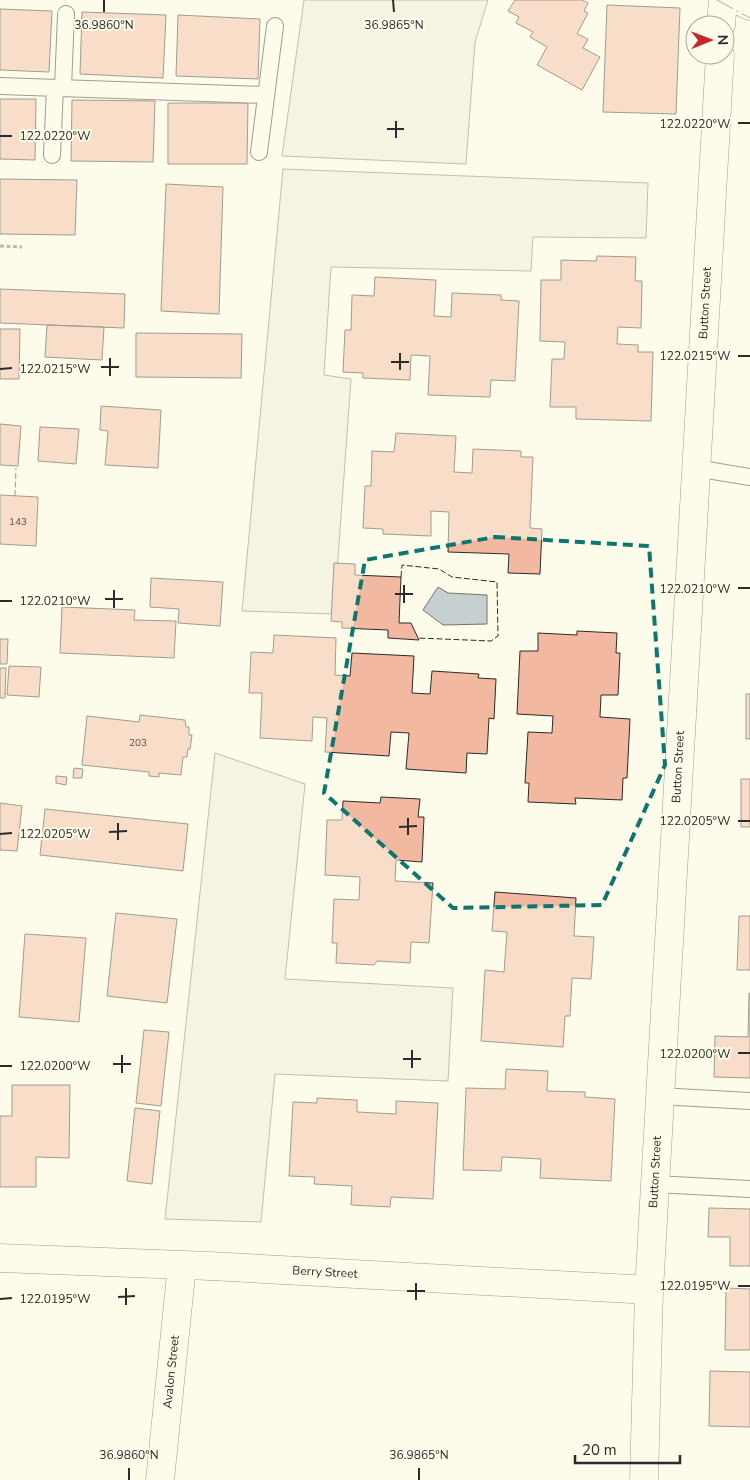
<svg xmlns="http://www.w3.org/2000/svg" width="750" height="1480" viewBox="0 0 750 1480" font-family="'Nunito Sans',sans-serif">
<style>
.parking{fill:#eceadb;stroke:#74746e}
.water{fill:#c7d0d0;stroke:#74746e}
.building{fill:#f2b8a0;stroke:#2b2b2b}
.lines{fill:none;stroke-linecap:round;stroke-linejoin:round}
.lane-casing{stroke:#2b2b2b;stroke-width:18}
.street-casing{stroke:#2b2b2b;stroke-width:29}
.path{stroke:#6a6964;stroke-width:3;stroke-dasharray:4 2.5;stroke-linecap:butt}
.lane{stroke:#fdfbea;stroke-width:16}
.street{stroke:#fdfbea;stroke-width:28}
.fence{stroke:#2b2b2b;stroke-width:1;stroke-dasharray:6 2.5;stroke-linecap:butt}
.power{stroke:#c62828;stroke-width:1;stroke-dasharray:18 4 2.5 4;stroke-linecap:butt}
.marked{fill:none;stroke:#0f766e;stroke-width:4;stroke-dasharray:10 6;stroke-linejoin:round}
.ticks{fill:none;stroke:#2b2b2b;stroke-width:2}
.labels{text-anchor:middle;stroke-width:4;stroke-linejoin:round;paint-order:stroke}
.number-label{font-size:10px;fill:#5d4e48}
.street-label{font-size:12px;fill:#2b2b2b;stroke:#fdfbea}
.ticks-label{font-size:12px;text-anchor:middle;fill:#2b2b2b;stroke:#fdfbea;stroke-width:4;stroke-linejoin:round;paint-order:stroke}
</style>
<rect width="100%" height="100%" fill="#fdfbea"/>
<!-- parking -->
<path class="parking" d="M304,0H488L475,42L466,164L282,156Z
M283,169L648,183L646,238L533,237L531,271L331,267L324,375L351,379L334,614L242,611Z
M215,753L305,784L285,979L453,988L448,1081L275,1074L261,1222L165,1219Z"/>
<!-- water -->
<path class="water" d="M438,587L448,593L487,595V624L443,625L423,610Z"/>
<!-- building -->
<path class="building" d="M515,0H582L588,3L584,11L588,13L577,34L588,39L583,48L600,57L582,90L537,65L547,47L530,37L533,32L516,23L519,17L508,11Z
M607,5L680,8L676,114L603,112Z
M0,9L52,11L49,72L0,70Z
M82,12L166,15L163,78L80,74Z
M178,15L260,19L258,79L176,76Z
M0,99H36L35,160L0,159Z
M72,100L155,101L153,162L71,161Z
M168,103H248L247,164H168Z
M0,179L77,180L75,235L0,234Z
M166,184L223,187L219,314L161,311Z
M597,256L636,257L635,281H642L641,328L618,327L617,344L638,345V352H653L651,421L576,419V407H550L552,359H564L565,342L540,341L541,280H561V260L596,261Z
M375,277L436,280L434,316L451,317L452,293L501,295V300L519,301L515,381L491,380L490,397L428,395L430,356L411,355L410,380L363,378V373L343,372L345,330H351L352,295L374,296Z
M0,289L125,294L124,328L0,323Z
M47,325L104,327L102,360L45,357Z
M0,329H20L19,379H0Z
M136,333L242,334L241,378L136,377Z
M101,406L161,410L158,468L105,465L108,431L100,430Z
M0,424L21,426L18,466L0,465Z
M40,427L79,429L76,464L38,461Z
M396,433L456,436L454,472L472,473L473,449L521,451V457H533L530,528L542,529L540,574L508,573L509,554L448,552L449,512L431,511V536L383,534V529L363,528L365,486H371L372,451L394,452Z
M0,495L38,497L36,546L0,544Z
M334,563L355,564V575L401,577L399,623H411L419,640L388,638V630L342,628V622L331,621Z
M151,578L223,582L220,626L178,623L179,609L150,607Z
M62,607L135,610L134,620L176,621L174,658L60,653Z
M577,631L617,633L616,653H620L618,695H601L600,717L630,719L627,778H623L622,800L575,798L576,804L528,802L529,783H525L528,732L552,733L553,716L517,714L520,651H538V633L577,635Z
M274,635L336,638L335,675L350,676L352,653L414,656L412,693L430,694L432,671L479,674L478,678L496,679L494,719L489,718L487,754L467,753L466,773L406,769L409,733L391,732L389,756L325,752L327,718L313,717L312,741L260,738L262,693H249L251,652L273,653Z
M0,639H8L7,664H0Z
M9,666L41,667L39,697L7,695Z
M0,668H6L5,698H0Z
M746,694H750V739H746Z
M140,715L185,720L186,727H189V735H192L190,749H188L187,757H183L181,775L159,773V777L149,776V772L82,765L87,716L139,722Z
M74,768L83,769L82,778H73Z
M56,776L67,777L66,785L56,783Z
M741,779H750V827H741Z
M381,797L420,799L418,817H424L422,862L396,860L395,881L433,883L429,943L411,942L410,963L377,961L374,965L336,963L337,943H332L334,899L359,900L360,877L325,875L327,820H342L343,801L380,803Z
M0,803L22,806L17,851L0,850Z
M45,809L188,824L183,871L40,855Z
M495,892L576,898L574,936L594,937L591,979L572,978L570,1016H565L563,1047L481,1041L485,970L504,972L507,932L492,931Z
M116,913L177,919L167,1003L107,996Z
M739,916H750V970H737Z
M25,934L86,938L79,1022L19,1017Z
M749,993H750V1078L714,1077L715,1036L748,1037Z
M144,1030L169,1032L161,1106L136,1103Z
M506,1069L548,1071L547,1091L585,1092V1097L615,1099L611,1181L540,1178L541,1159L502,1157L501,1171L463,1170L466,1088L505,1089Z
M12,1085H70L69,1158L36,1157V1187H0V1116H12Z
M317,1098L357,1100V1112L396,1114V1101L438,1103L433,1199L391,1197L390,1207L351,1205L352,1186L314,1184L315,1177L289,1176L293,1102L317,1103Z
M135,1108L160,1111L152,1184L127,1181Z
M709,1208L750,1209V1266H730V1237H708Z
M726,1288L750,1289V1350H725Z
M710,1371L750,1372V1427L709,1426Z"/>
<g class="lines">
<!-- lane casing -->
<g class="lane-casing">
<path id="lane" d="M0,86L266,95
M63,88L66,14
M259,152L275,26
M52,155L55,88
M695,468L750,477
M659,1096L750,1101
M655,1184L750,1189"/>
</g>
<!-- street casing -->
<g class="street-casing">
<path id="street" d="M738,0L750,6
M721,25L723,0
M0,1258L210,1266L649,1290
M160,1480L182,1265
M644,1480L649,1290L720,55"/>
</g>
<!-- path -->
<path class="path" d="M0,246L22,247"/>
<!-- lane -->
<use href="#lane" class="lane"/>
<!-- street -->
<use href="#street" class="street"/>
<!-- fence -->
<path class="fence" d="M15,496L16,468
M401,577L402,565L439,569L452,577L497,582L498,636L491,641L418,638"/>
<!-- power -->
<path class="power" d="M717,0L750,18"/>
</g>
<!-- marked area -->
<path d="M0 0H750V1480H0ZM495,537L649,546L665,765L602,905L453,908L324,793L365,560Z" fill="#fdfbea" fill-opacity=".55" fill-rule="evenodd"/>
<path class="marked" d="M495,537L649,546L665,765L602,905L453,908L324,793L365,560Z"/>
<!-- ticks -->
<path class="ticks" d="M104,0V12M393,0L394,12M396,121V138M738,123H750M387,129H404M0,136H12M400,353V370M738,356H750M110,358V376M391,362H409M101,367H119M0,369L12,368M404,585V603M738,588H750M114,590V608M395,594H413M105,599H123M0,601H12M408,818V835M738,821H750M118,823V840M399,827L417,826M109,832L127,831M0,834L12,833M412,1050V1068M738,1053H750M122,1055V1073M403,1059H421M113,1064H131M0,1066H12M416,1283V1300M738,1286H750M126,1288V1305M407,1291H425M118,1297L135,1296M0,1299L12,1298M129,1468V1480M419,1468V1480"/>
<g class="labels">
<!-- number labels -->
<g class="number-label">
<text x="18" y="525">143</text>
<text x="138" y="746">203</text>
</g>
<!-- street labels -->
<g class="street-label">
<text transform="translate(705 303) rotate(-87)" y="4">Button Street</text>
<text transform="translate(678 767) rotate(-87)" y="4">Button Street</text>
<text transform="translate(655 1172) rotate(-87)" y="4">Button Street</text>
<text transform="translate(325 1272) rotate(3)" y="4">Berry Street</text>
<text transform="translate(171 1372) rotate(-84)" y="4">Avalon Street</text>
</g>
</g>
<g class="ticks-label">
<text x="104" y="29">36.9860°N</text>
<text x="394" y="29">36.9865°N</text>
<text x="695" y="128">122.0220°W</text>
<text x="55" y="140">122.0220°W</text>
<text x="695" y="360">122.0215°W</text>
<text x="55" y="373">122.0215°W</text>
<text x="695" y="593">122.0210°W</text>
<text x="55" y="605">122.0210°W</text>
<text x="695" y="825">122.0205°W</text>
<text x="55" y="838">122.0205°W</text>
<text x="695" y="1058">122.0200°W</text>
<text x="55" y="1070">122.0200°W</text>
<text x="695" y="1290">122.0195°W</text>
<text x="55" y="1303">122.0195°W</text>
<text x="129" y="1459">36.9860°N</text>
<text x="419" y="1459">36.9865°N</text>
</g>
<!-- north arrow -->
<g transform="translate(710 40) rotate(89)"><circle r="24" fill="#fdfbea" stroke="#a9a89e"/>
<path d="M0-4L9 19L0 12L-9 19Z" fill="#c62828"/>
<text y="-8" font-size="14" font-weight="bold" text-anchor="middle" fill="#2b2b2b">N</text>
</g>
<!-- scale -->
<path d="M575 1455v8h105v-8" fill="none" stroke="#2b2b2b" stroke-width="2.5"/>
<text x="582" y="1455" font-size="15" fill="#2b2b2b" stroke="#fdfbea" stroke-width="4" paint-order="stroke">20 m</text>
</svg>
